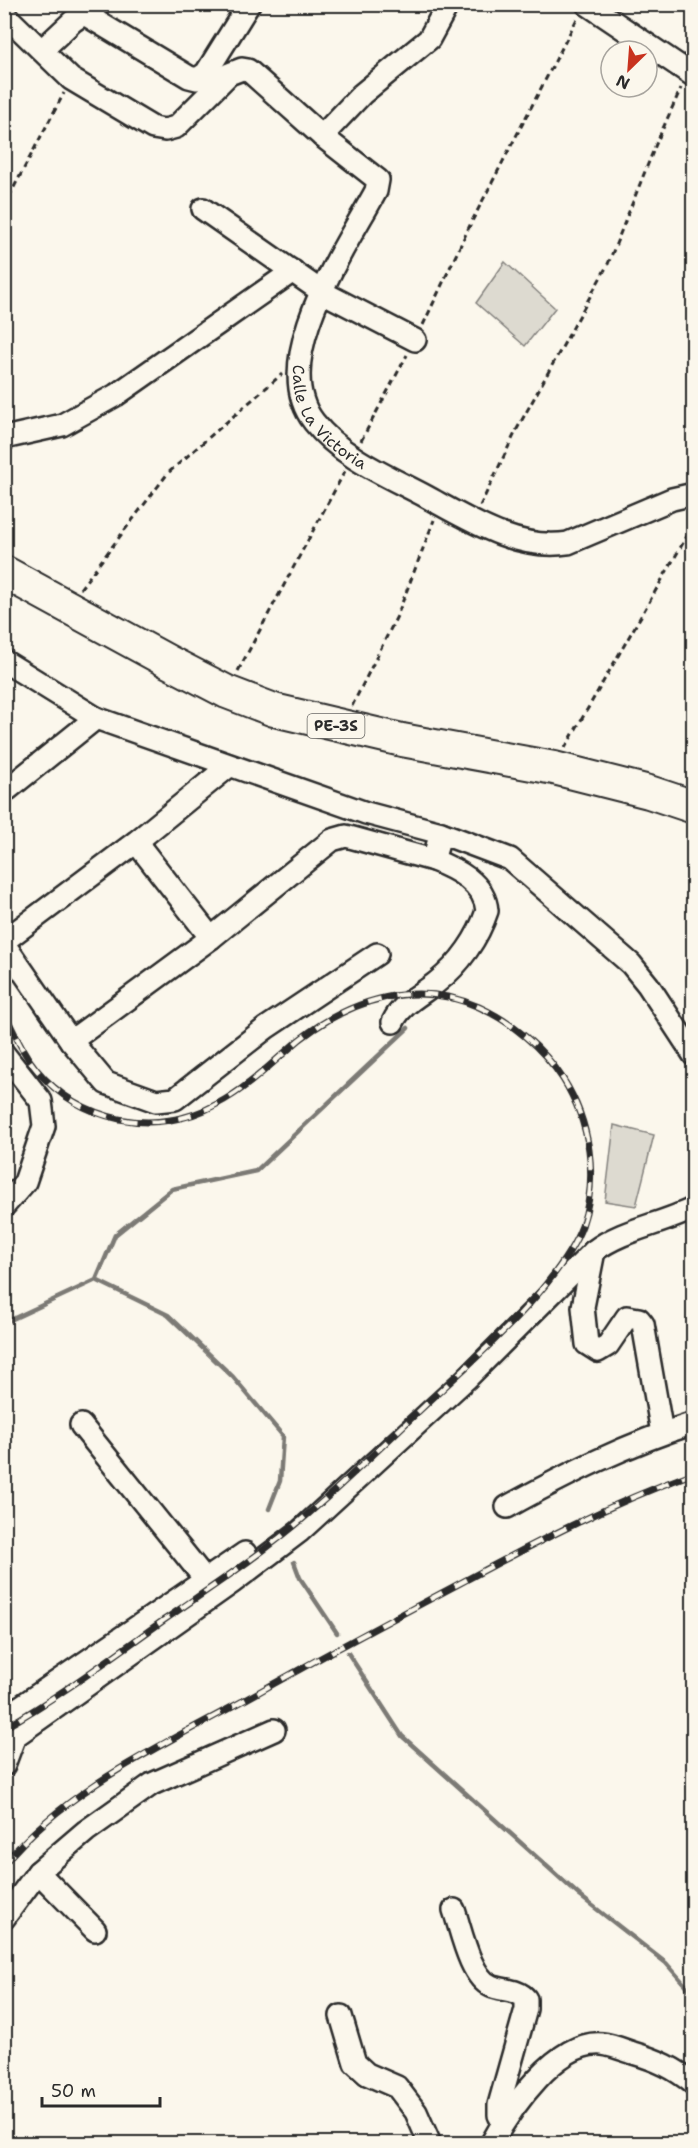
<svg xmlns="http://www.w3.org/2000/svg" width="698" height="2148" viewBox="0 0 698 2148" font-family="'Shantell Sans',sans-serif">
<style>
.green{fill:#dddad0;stroke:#84827e;stroke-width:1.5}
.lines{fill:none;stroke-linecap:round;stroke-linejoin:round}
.stream{stroke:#7b7a75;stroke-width:4.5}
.minor-casing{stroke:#2b2b2b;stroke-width:26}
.highway-casing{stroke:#2b2b2b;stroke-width:36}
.path{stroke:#2b2b2b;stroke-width:3;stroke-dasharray:6 4.5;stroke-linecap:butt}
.minor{stroke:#fbf7ec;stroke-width:21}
.highway{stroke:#fbf7ec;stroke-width:32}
.rail-casing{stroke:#2b2b2b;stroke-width:7}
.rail{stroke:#fbf7ec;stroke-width:4.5;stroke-dasharray:14;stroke-linecap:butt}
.labels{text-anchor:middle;stroke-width:4.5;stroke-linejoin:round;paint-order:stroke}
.shield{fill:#fbf7ec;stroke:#696865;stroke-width:1.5}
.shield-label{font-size:15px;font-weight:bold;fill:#2b2b2b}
.street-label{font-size:16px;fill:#2b2b2b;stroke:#fbf7ec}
</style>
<rect width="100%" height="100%" fill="#fbf7ec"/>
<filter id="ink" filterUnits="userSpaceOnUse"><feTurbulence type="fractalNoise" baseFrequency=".0167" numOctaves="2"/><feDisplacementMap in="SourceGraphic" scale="12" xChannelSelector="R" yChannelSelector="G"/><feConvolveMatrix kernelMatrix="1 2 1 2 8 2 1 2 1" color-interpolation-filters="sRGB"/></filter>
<g filter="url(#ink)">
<!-- green -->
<path class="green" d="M505,262L555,308L525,346L476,303Z
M614,1125L654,1135L636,1206L605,1201Z"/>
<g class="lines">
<!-- stream -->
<path class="stream" d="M96,1280L168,1315L233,1377L283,1436L280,1481L269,1509
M4,1323L96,1280L115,1235L172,1189L256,1171L408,1028
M294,1562L300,1578L337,1633
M348,1653L402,1736L580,1896L666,1963L694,1995"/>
<!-- minor casing -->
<g class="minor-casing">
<g id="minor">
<path d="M587,4L694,76"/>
<path id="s1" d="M4,14L71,79L153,128L165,130L176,127L229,74L242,69L248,70L322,136L378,180L376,191C346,247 266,361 314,422C342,458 388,476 427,497C469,520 518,551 568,543L672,499L694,494"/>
<path d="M86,15L189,77L197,79L206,73L249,4"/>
<path d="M42,50L73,21L99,4"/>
<path d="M322,136L362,94L429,39L448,4"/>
<path d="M203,209L322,292L415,340"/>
<path d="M4,438L62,425L116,395L293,271"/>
<path d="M4,661L96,718L366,813L441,833L510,859L631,964L648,985L694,1055"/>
<path d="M4,792L96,718"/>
<path d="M136,842L211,938"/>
<path d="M4,941L136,842L229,766"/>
<path d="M4,944L71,1041L106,1083L156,1101L175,1099L266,1028L377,954"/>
<path d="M393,1022C402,1003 421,995 437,982C460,964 478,938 487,911C485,883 456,869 433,860"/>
<path d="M71,1041L211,938L332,840L346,836L433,860L441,833"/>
<path d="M4,1054L41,1101L44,1126L25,1182L4,1206"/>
<path d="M594,1251L583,1307L587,1344L598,1351L608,1345L627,1317L639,1319L643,1324L662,1433"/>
<path d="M81,1425L205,1579"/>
<path d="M507,1507C567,1474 627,1444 694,1423"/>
<path d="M4,1718L245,1553"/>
<path d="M4,1744L233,1582L299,1532L466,1379L594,1251C623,1229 661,1225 694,1208"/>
<path d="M4,1765L14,1738"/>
<path d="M38,1872L95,1930"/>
<path d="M454,1910C461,1930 470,1977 491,1986C502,1991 518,1989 526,1999V2009L499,2105V2115L503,2122"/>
<path d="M4,1918L38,1872L86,1831L152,1784L274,1730"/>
<path d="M341,2016L355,2063L367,2074L397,2087L416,2112L430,2144"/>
<path d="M491,2144C511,2108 557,2040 602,2044C612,2045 624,2050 633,2053C657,2060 675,2068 694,2084"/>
</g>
</g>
<!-- highway casing -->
<g class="highway-casing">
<path id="highway" d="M4,572L169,662L227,692L274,710L402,740L554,768L649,792L694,807"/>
</g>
<!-- path -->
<path class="path" d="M4,206L64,93
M423,325L471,223L578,17
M361,441L407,355
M480,506L517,429L608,264L656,144L681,88
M80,589L168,473L282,374
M238,671L345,471
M352,706L397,616L434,520
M565,748L694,524"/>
<!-- minor -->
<use href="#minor" class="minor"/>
<!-- highway -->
<use href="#highway" class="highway"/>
<!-- rail casing -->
<g class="rail-casing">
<path id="rail" d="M4,1012C14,1032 22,1052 36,1069C79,1122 156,1138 217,1104C248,1088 273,1062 299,1040C351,999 416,979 479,1007C512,1022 543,1048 563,1079C590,1122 599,1177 582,1226C560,1284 482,1352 436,1395C393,1435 351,1477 307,1515C262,1554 213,1586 164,1620C112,1657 60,1696 4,1728
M4,1864C69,1785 172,1741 259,1692C323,1656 387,1622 451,1588C531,1545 609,1504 694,1473"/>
</g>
<!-- rail -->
<use href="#rail" class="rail"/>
</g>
</g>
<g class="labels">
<!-- shield labels -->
<rect class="shield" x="307.5" y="714" width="57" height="24" rx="4.5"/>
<g class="shield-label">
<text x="336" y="731">PE-3S</text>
</g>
<!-- street labels -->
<g class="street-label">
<text dy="6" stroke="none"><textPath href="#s1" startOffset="744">Calle La Victoria</textPath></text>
</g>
</g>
<!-- margin -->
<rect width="698" height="2148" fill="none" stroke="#fbf7ec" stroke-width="24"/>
<rect x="12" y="12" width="674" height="2124" fill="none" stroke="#2b2b2b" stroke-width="2" filter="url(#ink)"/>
<!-- north arrow -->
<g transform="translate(629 69) rotate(205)"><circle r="28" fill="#fbf7ec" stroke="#a8a59f" stroke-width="1.5"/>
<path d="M0-4.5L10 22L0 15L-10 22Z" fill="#c8321e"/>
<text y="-9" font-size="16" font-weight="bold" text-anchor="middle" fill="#2b2b2b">N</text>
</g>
<!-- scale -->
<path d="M42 2097v9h118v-9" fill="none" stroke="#2b2b2b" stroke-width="3"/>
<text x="51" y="2097" font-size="18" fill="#2b2b2b" stroke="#fbf7ec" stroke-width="4.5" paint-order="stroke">50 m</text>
</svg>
